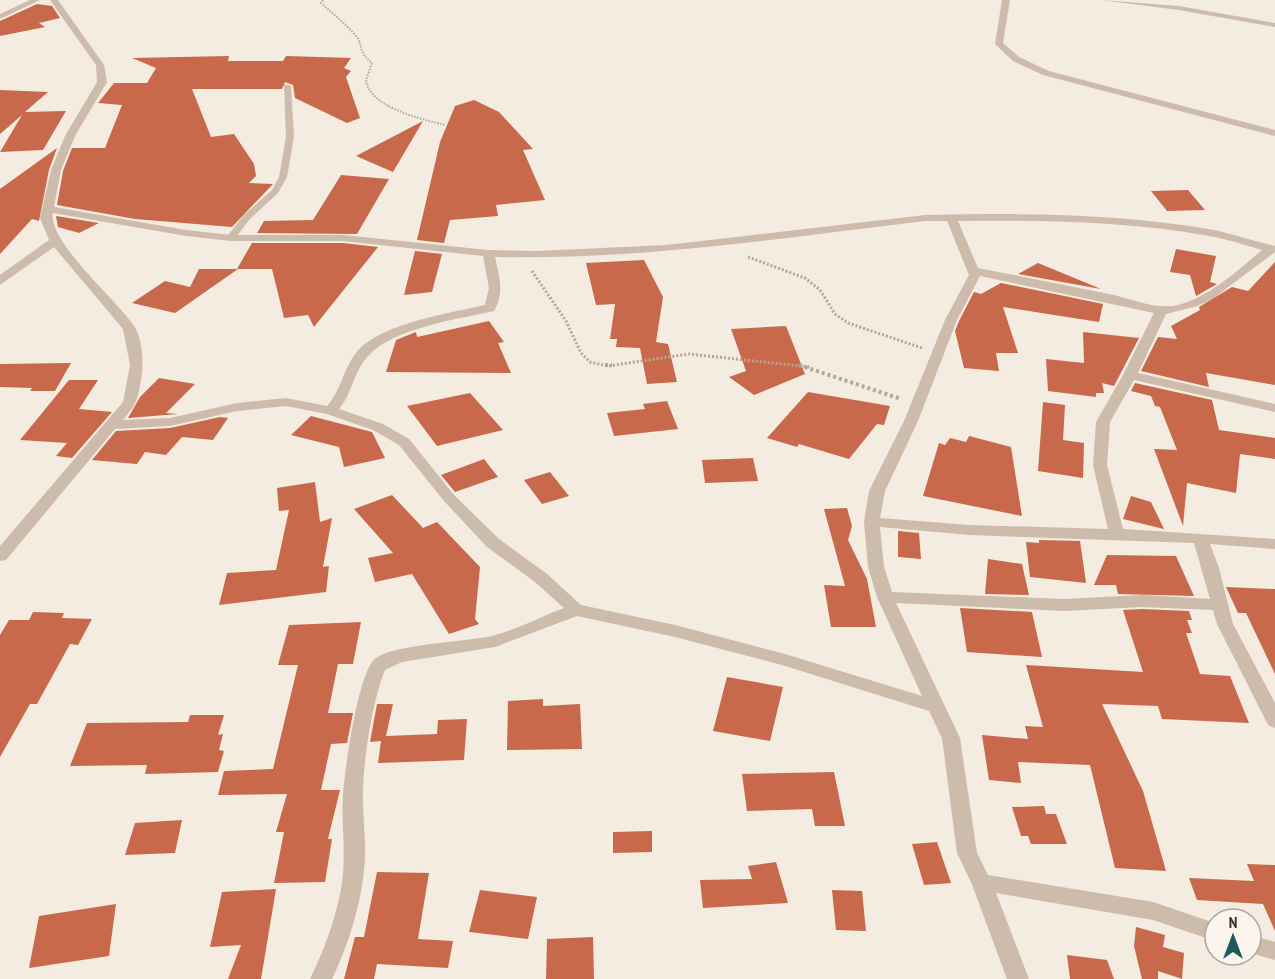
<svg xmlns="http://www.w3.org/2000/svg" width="1275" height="979" viewBox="0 0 1275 979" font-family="'PT Sans Narrow',sans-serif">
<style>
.building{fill:#c8694b}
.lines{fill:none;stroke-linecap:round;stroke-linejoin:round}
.path-far2{stroke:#b9a596;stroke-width:2;stroke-dasharray:1.5 1.5;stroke-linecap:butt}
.path-far1{stroke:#b9a596;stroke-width:3;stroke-dasharray:2 2;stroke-linecap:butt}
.path{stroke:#b9a596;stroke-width:4;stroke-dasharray:3 3;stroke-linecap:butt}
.service{fill:#cdbbac;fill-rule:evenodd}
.minor{fill:#cdbbac;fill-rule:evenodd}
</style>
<rect width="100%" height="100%" fill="#f4ebe1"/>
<!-- building -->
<path class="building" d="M37,4L52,6L60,18L39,23L45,27L0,36V21Z
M229,56L228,61H283L286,56L351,58L344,68L351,71L346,77L360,118L347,123L295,98L293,85L285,82L282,89H192L211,137L234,134L254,164L256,176L249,183L273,184L232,227L135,219L57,205L63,171L72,148H105L122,105L98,103L114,83H147L156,68L132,58Z
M0,90L48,92L25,112L66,111L43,150L0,152L22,115L0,134Z
M474,100L499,112L533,149L523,150L545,200L496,205L498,216L450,220L444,243L417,240L440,142L455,106Z
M423,121L393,172L356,156Z
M57,148L49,170L39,221L32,219L0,254V189Z
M341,175L389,179L357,234L257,233L264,221L313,220Z
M1188,190L1205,210L1167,211L1151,191Z
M56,216L99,223L79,233L58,227Z
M252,243H343L378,247L314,327L308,315L284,318L272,269H237Z
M1176,249L1216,256L1210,282L1217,284L1196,296L1190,275L1170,272Z
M415,251L442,254L432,292L404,295Z
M644,260L663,297L656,342L668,344L677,382L647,384L640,348L616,347L617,339H610L615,304L596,305L586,263Z
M1275,262V385L1206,373L1209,387L1141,371L1158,337L1177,339L1171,326L1200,310L1199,307L1232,287L1248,291Z
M1038,263L1101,289L1018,274Z
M199,269H238L175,313L132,303L165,281L190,287Z
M1001,283L1103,304L1099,322L1003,307L1018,353H996L999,371L964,368L955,331L959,321L974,292L981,294Z
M489,321L504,342L498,343L511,373L386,372L396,340L416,332L417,337Z
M786,326L805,374L754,395L729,377L746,371L731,329Z
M1083,332L1139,338L1114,386L1102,383L1104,393H1096V397L1048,391L1046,359L1084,363Z
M71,363L55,391H30L32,388L0,387V364Z
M159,378L195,384L166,413L178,414L128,418L140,397Z
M69,380H98L79,409L112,412L72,458L56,456L67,443L20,440Z
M1135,383L1212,400L1219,430L1275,438V459L1240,454L1236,493L1187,483L1183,526L1154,449L1177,450L1160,407L1155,406L1151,396L1131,391Z
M808,392L890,406L884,425L877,424L849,459L799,444L797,447L767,438Z
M470,393L503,430L437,446L407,406Z
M667,401L678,429L614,436L607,413L645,409L643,404Z
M1043,402L1065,405L1063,440L1084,443L1083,478L1038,471Z
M311,416L372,432L385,458L344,467L339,447L291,435Z
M220,417L228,418L213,440L182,437L166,455L145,452L137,464L92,460L116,431L170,428Z
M969,436L1011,447L1022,516L923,496L939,443L945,445L950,438L966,442Z
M753,458L758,481L705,483L702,460Z
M484,459L498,477L455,492L441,475Z
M550,472L569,496L542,504L524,480Z
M315,482L320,522L332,518L323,567L329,566L326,592L219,605L227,573L276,570L289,510L279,511L277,488Z
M392,495L423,528L437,522L480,567L475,619L479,624L449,634L412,574L375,582L368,558L393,553L354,509Z
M1131,496L1151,502L1164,529L1123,519Z
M847,508L852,526L848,540L867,579L876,627H831L824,585L845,586L824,509Z
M898,531L919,533L921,559L898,557Z
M1039,540L1080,541L1086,583L1030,577L1026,542L1039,543Z
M1107,555L1176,556L1194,596L1118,594L1116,585H1094Z
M988,559L1022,564L1029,595L985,594Z
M1226,587L1275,589V674L1246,613H1238Z
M960,608L1032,612L1042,657L967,652Z
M1142,609L1189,611L1192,620H1187L1192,633H1186L1200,674L1230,676L1249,723L1162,719L1158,706L1102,704L1143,791L1166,871L1115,868L1090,765L1018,762L1021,783L989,780L982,735L1028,739L1025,726L1043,727L1026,665L1143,672L1123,610Z
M33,612L64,613L62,618L92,619L78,645L70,644L37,704H30L0,757V635L9,620H29Z
M361,622L353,664H338L328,713H353L347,743L331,744L321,790H340L328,839H332L325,882L274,883L284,832H276L287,794L218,795L224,771L273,769L298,665H278L289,625Z
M727,677L783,687L770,741L713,731Z
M543,699V706L580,704L582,749L507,750L508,701Z
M377,704H393L386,736L437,734L438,720L467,719L464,760L378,763L381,741L370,742Z
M190,715H224L218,735L223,734L219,750L224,751L218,772L145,774L147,765L70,766L87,723L188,722Z
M834,772L845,826H815L812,809L747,811L742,774Z
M1044,806L1046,814H1056L1067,844H1031L1028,836H1021L1012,807Z
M182,820L175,853L125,855L135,823Z
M652,831V852L613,853V832Z
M937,842L951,883L924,885L912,844Z
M776,862L788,903L703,908L700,880L752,879L748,866Z
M1247,864L1275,865V931L1263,904L1197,900L1189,878L1254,881Z
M377,872L429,873L418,939L453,941L448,968L377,964L374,979H344L355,937H364Z
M276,889L261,979H228L241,945L210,947L222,892Z
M480,890L537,897L528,939L469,932Z
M832,890L862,891L866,931L836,930Z
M116,904L109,956L29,968L39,916Z
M1136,927L1165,935L1163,947L1184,953L1182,979L1158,971V979H1142L1134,946Z
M593,937L594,979H546L547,939Z
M1067,955L1107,960L1114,979H1070Z"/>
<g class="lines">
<!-- path-far2 -->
<path class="path-far2" d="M323,0L321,3C333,14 345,23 356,36C364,46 357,51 372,63L366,80C370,108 422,119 445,125"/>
<!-- path-far1 -->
<path class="path-far1" d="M748,257L805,278L820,290L835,314L848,323L922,348
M532,271L566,321L581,353L590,362L608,366L689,354L810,367"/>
<!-- path -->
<path class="path" d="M605,365H612
M799,365L901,399"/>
<!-- service -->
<path class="service" d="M284,84L291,86L294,137L287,177L278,193L249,220L234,240H228L226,238L243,216L272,190L279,177L286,137Z"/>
<!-- minor -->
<path class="minor" d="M30,0H40L0,19V14Z
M50,0H58L104,65L107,82L75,136L61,170L54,207L186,230L231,235H343L488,250L537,251L666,245L925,215C1019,213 1115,213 1208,229C1231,233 1253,241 1275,246V252L1211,300L1197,306L1166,314L1138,373L1275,404V412L1134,380L1110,422L1107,465L1123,529L1275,539V549L1210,544L1219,568L1233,624L1275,703V728L1269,726L1266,721L1217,624L1213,610L1142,607L1064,611L896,603L960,738L977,853L988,875L1153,902L1215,923V941L1153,920L996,893L1029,979H1007L971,882L957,853L942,738L929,711L782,665L675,637L577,616L495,647L402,662L385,670C372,702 362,766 363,801C363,821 366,840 365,860C362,902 350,941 332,979H310C324,950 335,921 341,889C347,857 341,826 343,794C345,770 358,670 376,658C396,644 464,642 492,636C516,630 540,617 564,608L535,582L487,547L444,501L399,445L373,430L327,414L286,406L237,411L170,426L115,429L6,560L0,561V546L123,402L130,365L123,329L54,247L0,285V275L49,240L40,218L51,170L65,136L97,82L96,65ZM53,213L186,236L231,241H343L483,256L489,288L485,305C450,313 378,324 356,353C343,369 341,391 327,406L286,398L237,403L170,418L123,420C136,405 138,399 141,380C144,364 143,340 134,326C118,301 47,241 53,213ZM925,221H947L969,275L945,320L904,421L869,491L864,522L868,567L877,597L922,696L785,654L675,625L581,605L547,574L499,539L454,495L409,439L383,424L339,409C352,394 354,371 368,356C393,328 459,319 494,311C505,293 499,275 495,257C639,260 782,238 925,221ZM958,221C1041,220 1127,221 1209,236C1227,239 1245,245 1262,250C1237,271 1211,296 1178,305C1156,310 1135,300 1114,295C1069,286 1024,277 978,268ZM980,276L1154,313L1123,375L1096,422L1093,465L1108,529L970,525L880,518L885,491L918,421L957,320ZM880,527L970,535L1194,543L1210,599L1142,595L1064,599L892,592L884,567Z
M1002,0H1010L1003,43L1019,57L1049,71L1275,130V136L1043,75L1013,61L995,44Z
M1100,0L1179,6L1275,23V27L1179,10Z
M1251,935L1275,942V960L1251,953Z"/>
</g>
<!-- north arrow -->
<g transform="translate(1233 937)"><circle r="28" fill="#fbf5ee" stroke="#aea6a0" stroke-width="1.5"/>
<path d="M0-4.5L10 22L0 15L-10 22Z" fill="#1f5a5e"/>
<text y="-9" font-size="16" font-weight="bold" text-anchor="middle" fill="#3b302b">N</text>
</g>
</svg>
